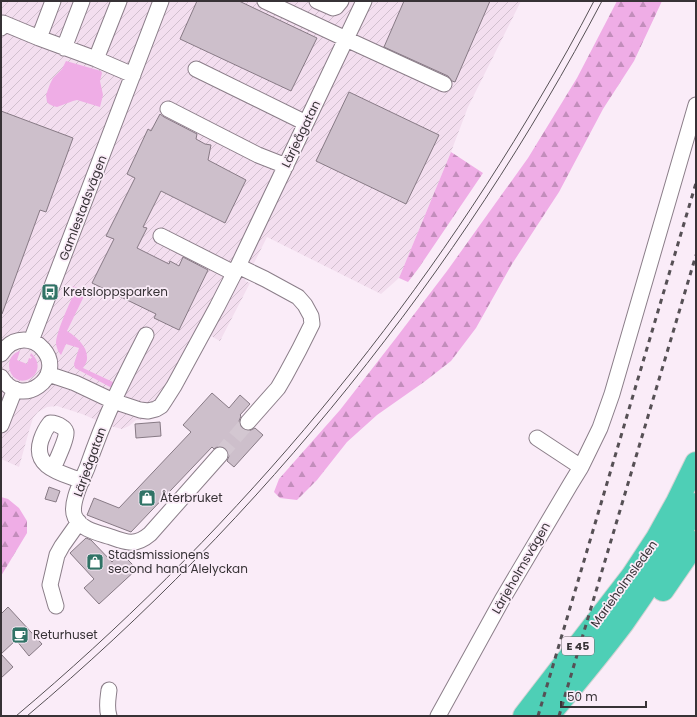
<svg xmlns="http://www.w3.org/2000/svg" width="697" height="717" viewBox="0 0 697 717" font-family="Poppins,sans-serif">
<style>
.industrial{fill:url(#industrial-furrows)}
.grass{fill:#efade6}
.forest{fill:url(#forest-firs)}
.building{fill:#cdbfcb;stroke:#877a85}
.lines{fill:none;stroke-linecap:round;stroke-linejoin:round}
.minor-tunnel{stroke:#d3c7d1;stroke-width:15;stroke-dasharray:15 8;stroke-linecap:butt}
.minor-casing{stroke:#8b7e89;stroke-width:17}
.highway-casing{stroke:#d3d2d3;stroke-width:24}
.minor{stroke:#fff;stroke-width:15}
.highway{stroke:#4ecfb6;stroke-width:22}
.tram{stroke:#565055;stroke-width:1}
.rail{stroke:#565055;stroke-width:3;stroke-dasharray:5 5;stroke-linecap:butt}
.labels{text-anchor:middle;stroke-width:3.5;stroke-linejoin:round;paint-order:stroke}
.shield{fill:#faecf8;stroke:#726a70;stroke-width:1}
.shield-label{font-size:11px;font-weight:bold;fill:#373236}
.street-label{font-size:12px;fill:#373236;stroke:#faecf8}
.poi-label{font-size:12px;fill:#373236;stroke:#faecf8;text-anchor:start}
</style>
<defs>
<pattern id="industrial-furrows" width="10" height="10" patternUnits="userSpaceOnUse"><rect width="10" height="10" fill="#f3deef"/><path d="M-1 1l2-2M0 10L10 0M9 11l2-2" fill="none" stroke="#d1bfce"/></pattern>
<pattern id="forest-firs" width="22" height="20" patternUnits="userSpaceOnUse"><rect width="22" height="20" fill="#efade6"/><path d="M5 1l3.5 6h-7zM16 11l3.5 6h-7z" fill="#c28dbb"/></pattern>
</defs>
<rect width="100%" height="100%" fill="#faecf8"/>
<!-- industrial -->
<path class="industrial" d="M1,1H521L468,107L451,152L399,278L381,294L267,237L245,281L250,283L220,341L209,335L174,401L169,409L163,414L153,419L136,420L129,426L122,429L110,426L82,414L57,406L47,407L38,412L33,418L29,431L19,467L1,459Z"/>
<!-- grass -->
<path class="grass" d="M66,61L101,71L102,73L100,81L103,95L100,107L77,100L73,101L57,107L53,106L49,104L47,102L46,95L50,84L53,78L62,69Z
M73,286L86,292L67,331C77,337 88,347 87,359C87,362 85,365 83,368L115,383L111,387H110L75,368L74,364L79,348L66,344L61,355C58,352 57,348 56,344C56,332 69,305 74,293L72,291Z
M20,351L17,360L27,364L29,358L31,359L32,357L30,356L31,353C36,358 39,363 37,370C36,374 33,377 29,379C10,388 0,357 20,351Z"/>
<!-- forest -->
<path class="forest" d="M617,1H662L634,61L603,109L559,192L512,264L476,328L451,361L424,382L377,415L347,442L317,480L297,500L280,498L274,492L279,479L340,410L396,338L447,271L528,158L577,78Z
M451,152L483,173L418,269L408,282L399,278Z
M1,497L8,499L19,508L27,521V533L1,576Z"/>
<!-- building -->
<path class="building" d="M197,1H239L317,38L291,91L180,39Z
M404,1H490L455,82L452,81L448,76L384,47Z
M349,92L439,135L406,204L316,161Z
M1,111L73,138L46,212L40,210L2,314L1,313Z
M160,114L164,117L197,134L196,139L205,144L211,145L208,160L246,180L225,223L161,191L143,227L147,228L137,248L169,264L170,261L179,266L183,257L208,270L179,330L154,318L156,314L92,283L114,239L106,236L135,178L127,174L148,129L151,131Z
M212,393L229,408L240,395L250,404L240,415L241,416L239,421L240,425L242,429L247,431L251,430L255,428L263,435L234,467L227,461L229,456L228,452L226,449L221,446L217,447L214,449L212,447L131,532L87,515L94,498L119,508L191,432L183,425Z
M160,422L161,436L136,438L135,424Z
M49,487L60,491L56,502L45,499Z
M86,538L91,540L112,562L121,553L137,569L99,604L84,588L94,579L70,553Z
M8,607L42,644L29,656L16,640L1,654V614Z
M1,654L13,667L1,678Z"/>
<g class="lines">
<!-- minor-tunnel -->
<path class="minor-tunnel" d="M220,455L248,422"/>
<!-- minor casing -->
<g class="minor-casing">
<path id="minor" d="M265,1L346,39L444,84
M317,1L333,8L336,7L341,1
M1,28L3,23L39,38L96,59L133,75
M39,38L53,1
M64,48L82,1
M96,59L119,1
M196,69L306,123
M168,109L258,155L286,166
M161,236L234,273
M238,266L265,279L298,297L305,305L311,316L312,324L299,350L285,376L278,388L248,422
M146,335C135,357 124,378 114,400C104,422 95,445 87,468C82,480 69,505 75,517C81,530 99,533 111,537C127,543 136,546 150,534L220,455
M31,341L161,1
M1,354C6,346 14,340 24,340C31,340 38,343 43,349C67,376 21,411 1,377
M48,374L75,383L113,401L140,410L148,411L156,409L161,406L165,400L174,386L217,307L238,266L364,1
M1,425L15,389
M581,467L600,428L612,394L696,105
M53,469C56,461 67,439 66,432C65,429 64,428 62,427C58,424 54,423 50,423C46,428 43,434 41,440C32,468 62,473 82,481
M56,606L50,585L57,555L62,546L79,522
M109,690C108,699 106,707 109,716
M438,716L502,600L570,485L581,467L537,438"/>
</g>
<!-- highway casing -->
<g class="highway-casing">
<path id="highway" d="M663,590L696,542
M524,716L632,576L657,538L677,502L696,463
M548,716C573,686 599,655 623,623C650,585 675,545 696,504"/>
</g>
<!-- minor -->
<use href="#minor" class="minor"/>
<!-- highway -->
<use href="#highway" class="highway"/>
<!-- tram -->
<path class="tram" d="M16,716C224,541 402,333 540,98C559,66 577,34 594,1
M27,716C262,518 459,273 602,1"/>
<!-- rail -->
<path class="rail" d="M538,716L696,183
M559,716L577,655L696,255"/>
</g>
<!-- icons -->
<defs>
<g id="bus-square" transform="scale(0.9)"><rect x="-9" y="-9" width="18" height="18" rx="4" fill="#307366" stroke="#faecf8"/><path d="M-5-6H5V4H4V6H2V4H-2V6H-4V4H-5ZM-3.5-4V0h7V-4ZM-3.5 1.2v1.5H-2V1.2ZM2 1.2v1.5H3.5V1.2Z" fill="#fff"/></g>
<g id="shop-square" transform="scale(0.9)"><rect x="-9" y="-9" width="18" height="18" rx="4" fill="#307366" stroke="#faecf8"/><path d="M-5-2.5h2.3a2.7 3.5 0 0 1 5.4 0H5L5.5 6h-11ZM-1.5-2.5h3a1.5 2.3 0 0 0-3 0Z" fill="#fff"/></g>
<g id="cafe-square" transform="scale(0.9)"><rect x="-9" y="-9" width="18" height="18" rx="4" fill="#307366" stroke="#faecf8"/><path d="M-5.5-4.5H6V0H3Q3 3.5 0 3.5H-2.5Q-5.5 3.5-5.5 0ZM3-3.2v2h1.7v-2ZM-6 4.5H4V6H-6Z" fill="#fff"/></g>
</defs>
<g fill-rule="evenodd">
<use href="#bus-square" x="50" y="292"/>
<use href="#shop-square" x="147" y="498"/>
<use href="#shop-square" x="95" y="562"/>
<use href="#cafe-square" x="20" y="635"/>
</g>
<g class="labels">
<!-- shield labels -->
<rect class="shield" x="562" y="637" width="32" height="18" rx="3"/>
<g class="shield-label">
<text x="578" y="650">E 45</text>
</g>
<!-- street labels -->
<g class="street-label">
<text transform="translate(301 134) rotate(-64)" y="4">Lärjeågatan</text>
<text transform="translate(83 208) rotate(-69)" y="4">Gamlestadsvägen</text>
<text transform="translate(90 462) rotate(-70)" y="4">Lärjeågatan</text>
<text transform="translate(521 568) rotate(-60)" y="4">Lärjeholmsvägen</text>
<text transform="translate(624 584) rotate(-54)" y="4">Marieholmsleden</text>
</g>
<!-- poi labels -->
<g class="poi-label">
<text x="63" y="296">Kretsloppsparken</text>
<text x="160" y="502">Återbruket</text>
<text x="108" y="559">Stadsmissionens<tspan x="108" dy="14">second hand Alelyckan</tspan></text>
<text x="33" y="639">Returhuset</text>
</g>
</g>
<!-- border -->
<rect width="697" height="717" fill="none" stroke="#373236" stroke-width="4"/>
<!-- scale -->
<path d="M561 701v6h85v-6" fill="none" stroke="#373236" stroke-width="2"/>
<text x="567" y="701" font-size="12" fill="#373236" stroke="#faecf8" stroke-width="3" paint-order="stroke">50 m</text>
</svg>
